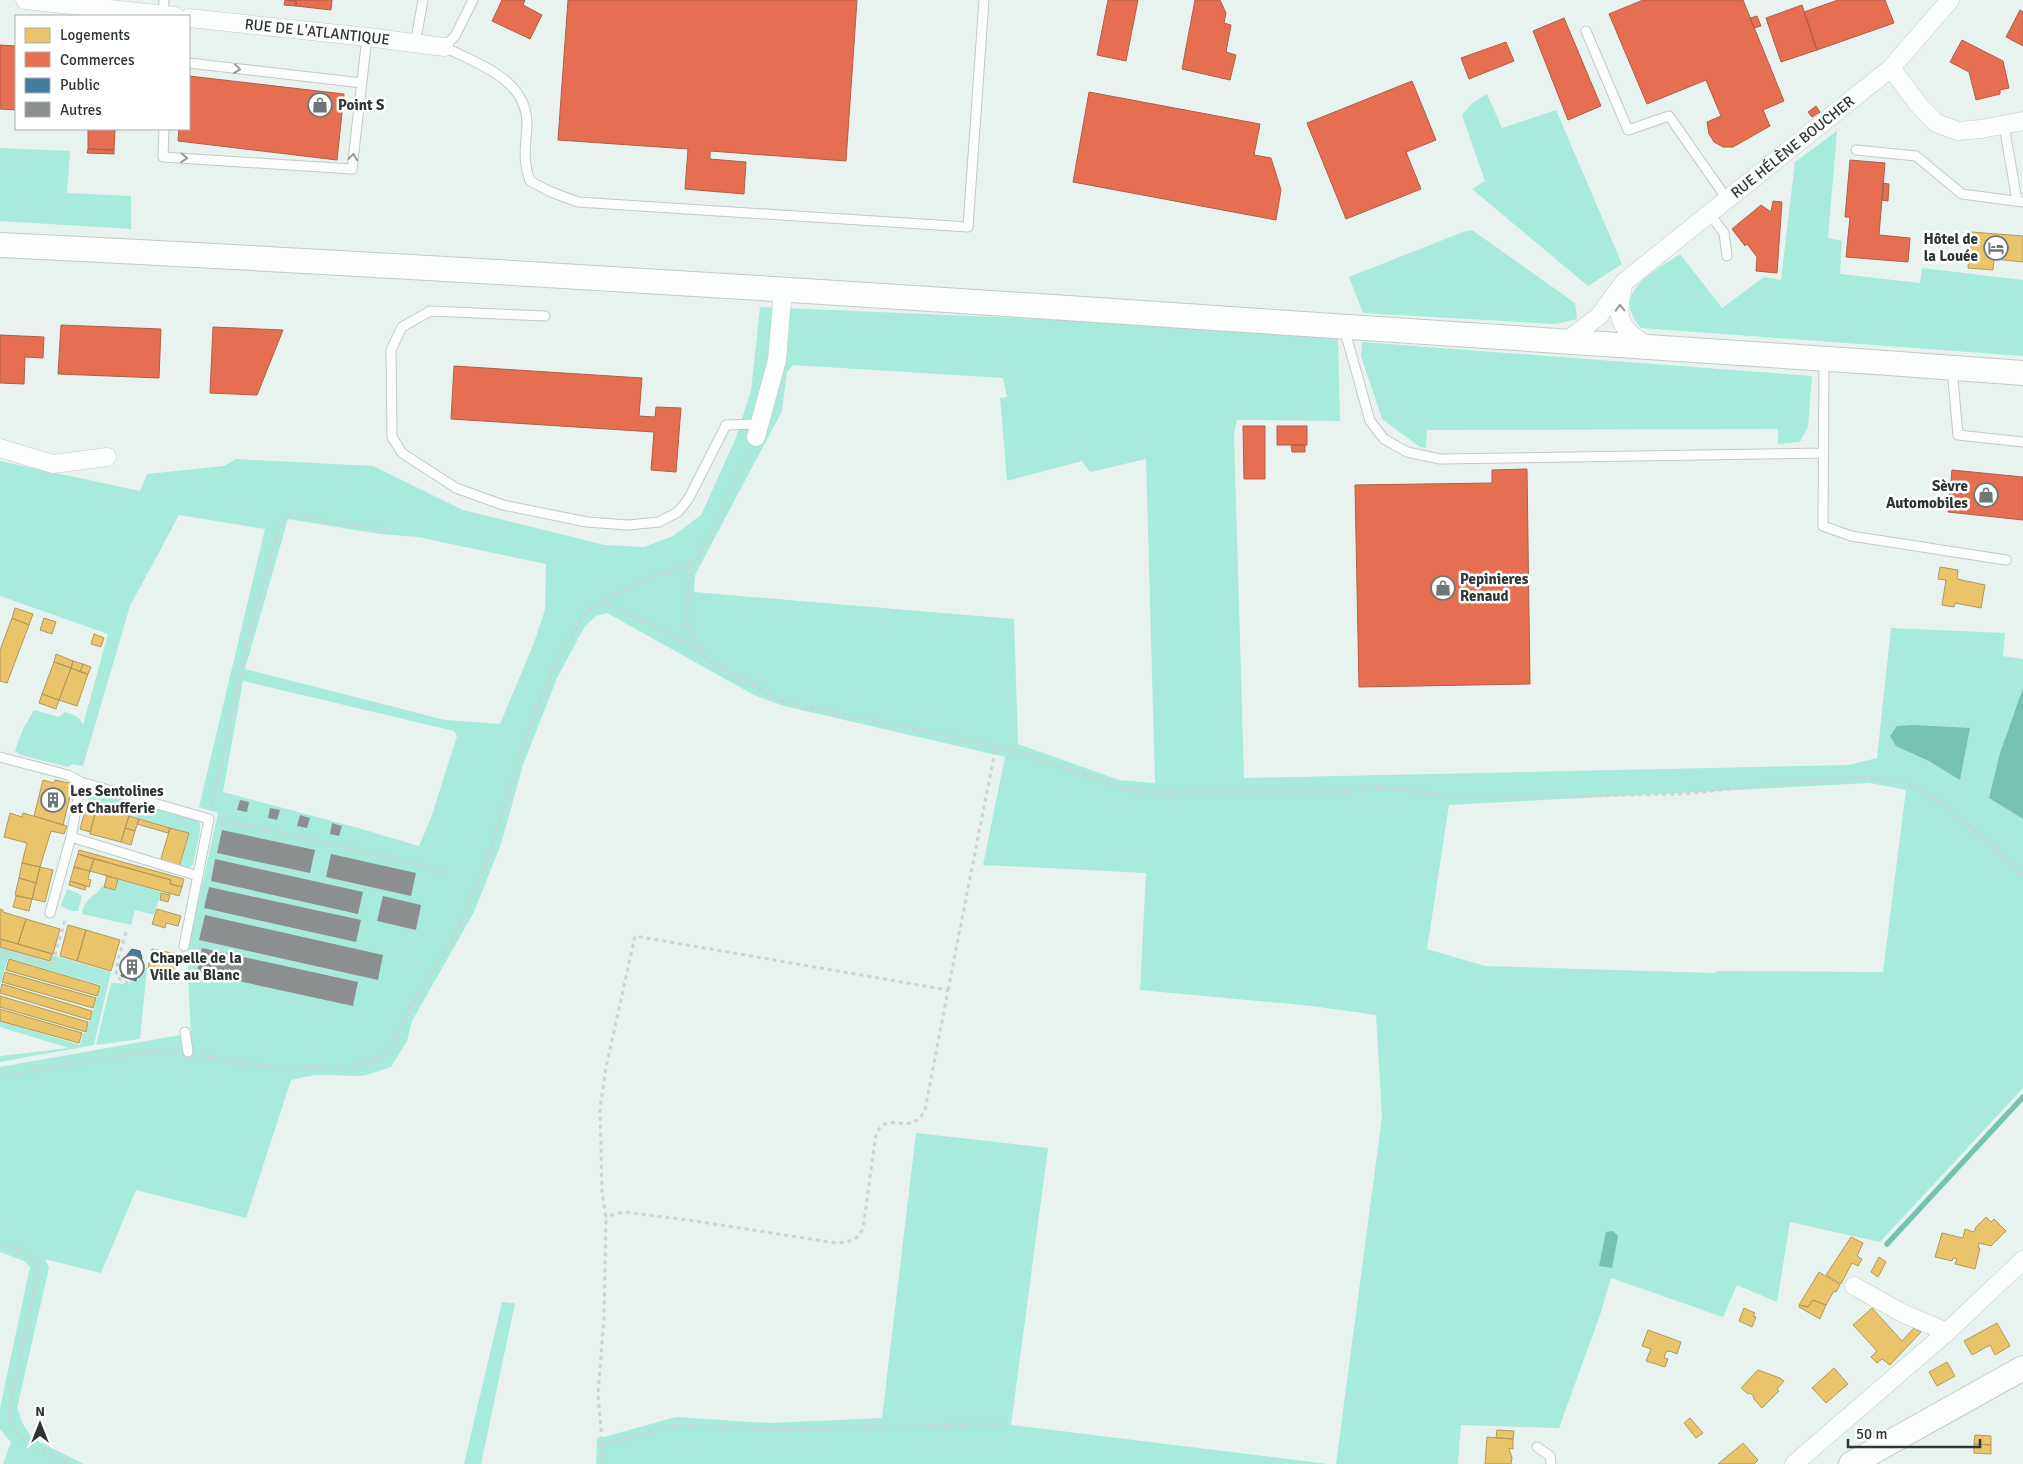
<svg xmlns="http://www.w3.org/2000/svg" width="2023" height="1464" viewBox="0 0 2023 1464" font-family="Signika,sans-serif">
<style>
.green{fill:#a8eadc;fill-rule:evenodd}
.water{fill:#75c1b2}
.homes{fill:#e9c46a;stroke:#b1995a}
.shops{fill:#e76f51;stroke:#b05e48}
.public{fill:#457b9d;stroke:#3e667e}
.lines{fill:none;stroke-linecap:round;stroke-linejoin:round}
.stream{stroke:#75c1b2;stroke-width:5.5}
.building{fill:#8c8f90}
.lane-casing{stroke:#c2cac8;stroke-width:11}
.street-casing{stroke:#c2cac8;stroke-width:19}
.secondary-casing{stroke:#c2cac8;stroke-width:26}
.path{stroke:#cfd3d2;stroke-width:3;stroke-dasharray:4 4;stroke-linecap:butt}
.lane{stroke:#fcfdfd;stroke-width:9}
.street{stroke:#fcfdfd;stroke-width:18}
.secondary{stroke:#fcfdfd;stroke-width:24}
.oneway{stroke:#959a98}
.labels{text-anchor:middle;stroke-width:5;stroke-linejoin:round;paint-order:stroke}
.street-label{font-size:15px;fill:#2e3634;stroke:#fff}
.poi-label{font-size:15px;font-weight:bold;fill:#2e3634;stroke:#fff;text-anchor:start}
</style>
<rect width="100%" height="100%" fill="#e8f3f0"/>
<!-- green -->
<path class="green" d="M1487,94L1502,128L1556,110L1622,264L1588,286L1472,189L1485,181L1462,115L1472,103Z
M1837,131L1828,238L1842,241L1840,274L1920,283L1922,268L2023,280V356L1641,328C1609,292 1654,272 1680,254L1722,308L1764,277L1781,280L1795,162Z
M0,148L70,151L67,193L131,196V229L0,221Z
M1472,230L1575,303L1577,319L1556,324L1363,313L1349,277L1463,232Z
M760,307L1065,320L1338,337L1340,421L1237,420L1234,434L1244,778L1849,765L1877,758L1891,628L2005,633L2003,656L2023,659V688L2000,753L1989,798L2023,819V1088L1880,1242L1790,1222L1777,1302L1737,1285L1723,1317L1611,1278L1600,1315L1559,1428L1461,1425L1458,1464H1336L1382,1117L1376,1015L1312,1006L1140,990L1146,873L983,865L1005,757L784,706L754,695L607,613L596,616L585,626L557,678L523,765L501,844L474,912L412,1021L407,1041L391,1067L363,1076L315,1075L291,1080L246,1218L136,1190L101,1273L45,1259L49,1268L17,1408L23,1424L32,1438L84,1464H3L11,1442L0,1429V1408L30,1267L24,1261L0,1252V1067L191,1033L188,978L189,944L218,813L199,807L265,529L179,515L130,606L83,766L72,764L68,767L20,755L15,751L23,729L34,710L59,717L65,712C74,715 80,716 83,725L108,634L0,596V461L140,491L147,474L224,466L236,459L373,466L463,510L605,545L644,547L673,536L701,515L735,440L751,391ZM793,365L1003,378L1007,397L1000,398L1007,481L1082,461L1090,472L1146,459L1155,783L1119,780L1018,744L1014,619L694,592L695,575L782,411L787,372ZM288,519L380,534L418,537L546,564L545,610L534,643L500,724L445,720L245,669ZM243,681L454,731L457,736L431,818L419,846L358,828L223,792ZM1870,783L1906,790L1883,972L1719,971L1714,973L1485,966L1427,949L1449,805Z
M1362,342L1812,376L1808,427L1800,442L1778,444V429L1427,430L1426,448L1420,447L1382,419L1361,356Z
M93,793H99L198,821L200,823V831L193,865L188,868L180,867L189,833L87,803L89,796Z
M118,879L161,892L154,915L135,910L131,925L82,914C85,895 96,898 102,886L115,890Z
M67,889L80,894L82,896L78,911H72L61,906Z
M0,947L50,962L52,955L111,972L94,1045L0,1062V1056L69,1048L0,1027V1021L80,1045L83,1033H86L101,985L8,958L0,984Z
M141,967L147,968L140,1039L96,1045L111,983L130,984L131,980L135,982L138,980Z
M916,1133L1048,1148L1011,1425L1328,1464H596L597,1439L676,1417L768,1423L882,1418Z
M502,1302L515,1303L481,1464H464Z"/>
<!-- water -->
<path class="water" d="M2023,688V819L1989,798L2000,753Z
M1913,725L1970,728L1960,780L1929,761L1896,746L1890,736L1897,726Z
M1613,1231L1618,1236L1612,1268L1599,1266L1606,1232Z"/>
<!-- homes -->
<path class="homes" d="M1971,232L2023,236V262L1994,259L1993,270L1968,268Z
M1940,567L1958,570L1957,579L1985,585L1981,608L1955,603L1954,607L1942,605L1946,580L1938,579Z
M15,608L33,614L29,625L12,618Z
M12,618L29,625L7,683L0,681V650Z
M44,618L56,622L52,634L40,630Z
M94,634L104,638L101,647L91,644Z
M56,654L73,661L71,668L54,662Z
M73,661L83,664L80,672L71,668Z
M54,662L71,668L59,700L42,694Z
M83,664L91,667L88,674L80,672Z
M71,668L88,674L77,706L59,700Z
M42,694L59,700L56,709L39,703Z
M43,780L54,783L55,780L73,784L63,825L34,816Z
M87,804L97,807L90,832L80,829Z
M97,807L129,816L121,842L90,834Z
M10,813L22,817L23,813L67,826L64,834L51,831L40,867L22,863L27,843L4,837Z
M129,816L139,819L135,831L125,828Z
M139,819L170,828L168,833L137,824Z
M125,828L135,831L131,845L121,842Z
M170,828L189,833L179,867L160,862Z
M79,850L184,879L182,887L170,884L171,880L78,854Z
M78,854L94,859L90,871L74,867Z
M94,859L171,880L170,884L182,887L179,896L90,871Z
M22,863L40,867L36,883L19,878Z
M40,867L53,870L45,902L32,899Z
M74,867L90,871L88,879L91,880L89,887L70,881Z
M107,876L118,879L115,890L104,887Z
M19,878L36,883L32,899L15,895Z
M70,881L86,886L85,890L69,885Z
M161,893L170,895L168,902L160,900Z
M16,896L32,899L29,911L13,907Z
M0,909L3,910V912L26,919L18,944L0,939Z
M157,909L181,916L178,926L166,923L165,928L152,924Z
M26,919L60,929L53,954L18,944Z
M68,925L86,930L77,961L60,956Z
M86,930L120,940L111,971L77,961Z
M1,939L52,954L50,961L0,947Z
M152,949L177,954L173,973L148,968Z
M9,959L100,986L97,996L6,970Z
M5,972L96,998L93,1008L2,982Z
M2,984L92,1011L90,1020L0,993Z
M0,996L88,1022L86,1032L0,1007Z
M0,1009L82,1033L79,1043L0,1021Z
M1986,1217L1991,1222L1994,1219L2006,1231L1991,1246L1979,1243L1978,1248H1980L1975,1269L1955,1264L1957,1259L1953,1258L1952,1261L1935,1257L1942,1233L1963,1238L1965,1229L1974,1232L1976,1227Z
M1851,1237L1863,1243L1857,1256L1862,1259L1858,1266L1852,1263L1841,1284L1826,1275Z
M1879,1257L1886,1262L1878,1277L1871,1272Z
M1819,1272L1840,1285L1836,1292L1834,1291L1826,1305L1813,1300L1808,1307L1799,1305Z
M1813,1300L1826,1305L1820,1319L1799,1307V1305L1808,1307Z
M1744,1308L1755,1313L1753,1316L1756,1317L1752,1327L1739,1321Z
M1872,1308L1902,1341L1914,1328L1921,1332L1890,1365L1882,1359L1877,1363L1871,1357L1877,1351L1853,1325Z
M1997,1323L2010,1346L1995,1355L1990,1345L1972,1355L1964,1341Z
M1648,1330L1681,1342L1677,1354L1670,1351L1666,1352L1664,1358L1668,1359L1665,1367L1646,1361L1651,1349L1642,1346Z
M1947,1362L1955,1376L1937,1386L1929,1372Z
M1834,1368L1848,1384L1826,1403L1812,1388Z
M1758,1370L1780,1378L1784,1381L1777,1389L1779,1391L1762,1408L1753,1398L1754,1397L1750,1393L1748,1394L1741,1388Z
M1690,1418L1703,1433L1696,1438L1684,1423Z
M1497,1430L1514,1431L1513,1439L1496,1438Z
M1975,1435L1991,1436V1445L1974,1444Z
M1487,1437L1513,1439V1449L1509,1448L1512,1458L1511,1464H1485Z
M1743,1443L1758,1460L1754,1464H1718Z
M1974,1444L1991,1445V1454L1974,1453Z"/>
<!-- shops -->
<path class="shops" d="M285,0L296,1V6L284,5Z
M288,0H332L331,10L296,6V1Z
M502,0H525L523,5L542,15L530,39L492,21Z
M568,0H857L846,161L710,151V159L746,162L744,194L685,189L688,149L558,140Z
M1108,0H1138L1126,61L1097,55Z
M1195,0H1220L1226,13L1224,23L1231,25L1226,52L1236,55L1230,80L1182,69Z
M1643,0H1743L1784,101L1763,110L1770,126L1733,147H1723L1714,142L1709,134L1707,122L1721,116L1706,80L1647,104L1609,14Z
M1838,0H1885L1894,23L1817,50L1804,12Z
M1802,5L1817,50L1781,62L1766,18Z
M2020,10L2023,12V46L2006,37Z
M1757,16L1761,26L1754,28L1750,18Z
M1564,18L1601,106L1568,120L1533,31Z
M1962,40L2003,61L2009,88L2000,90V94L1976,100L1969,72L1950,62Z
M1506,42L1514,61L1469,79L1461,58Z
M0,45L16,46V110L0,109Z
M189,76L344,94L337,160L178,141L179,129H189Z
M1412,81L1436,140L1406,152L1421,189L1346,219L1307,123Z
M1089,92L1260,124L1254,155L1271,158L1281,190L1276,220L1073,182Z
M1816,106L1820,112L1812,117L1808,112Z
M88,129H115L114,150L88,149Z
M88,149L114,150V154L87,153Z
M1850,160L1885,163L1879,235L1910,238L1908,262L1846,257L1850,217H1845Z
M1883,183L1889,184L1888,201L1882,200Z
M1773,201L1782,202L1777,273L1756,271L1757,257L1747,244L1745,246L1732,229L1761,205L1771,212Z
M61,325L161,329L159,378L58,374Z
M213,327L283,330L257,395L210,393Z
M0,335L44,337L43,358L25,357L24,384L0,383Z
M454,366L642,378L639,416L655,417L656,407L681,408L676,472L651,470L654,432L451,419Z
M1243,426H1265V479H1244Z
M1277,426H1307V445H1277Z
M1291,445H1305V452H1292Z
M1527,469L1530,684L1359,687L1355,485L1492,483V470Z
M1952,470L2023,477V520L1948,512Z"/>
<!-- public -->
<path class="public" d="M132,949L140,951L142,958L136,981L121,976L127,955Z"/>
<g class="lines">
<!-- stream -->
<path class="stream" d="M1887,1244L2023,1097"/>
</g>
<!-- building -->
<path class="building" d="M240,800L249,802L247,812L237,810Z
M270,808L280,810L277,820L268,818Z
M300,815L310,818L307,828L297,826Z
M332,823L342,826L339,836L330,834Z
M222,830L315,850L310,873L217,853Z
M331,854L416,873L411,896L326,877Z
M215,859L363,892L358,914L211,881Z
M209,887L361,920L356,942L204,908Z
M383,896L421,905L416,930L377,921Z
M205,915L383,955L378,980L199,940Z
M202,948L358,982L353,1006L197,972Z"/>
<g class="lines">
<!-- lane casing -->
<g class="lane-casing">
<path id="lane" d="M473,0L455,36L444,47C478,64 527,79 527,124C526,147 522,158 530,181L551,192L578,202L968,227L984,0
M163,16L164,0
M1586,31L1628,130L1669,116L1727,199
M415,44L423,0
M189,63L362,83
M2004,125L2017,201
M164,129L163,157L352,169L367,37
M1856,150L1916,156L1962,194L2023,202
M1709,213L1724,233L1727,256
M545,316L430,311L402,327L391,350L392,437L402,453L456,488L503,505L587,522L628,525L659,522L678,512L689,498L726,425L759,424
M1342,328L1348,342L1370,421L1384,439L1407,452L1440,459L1822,453
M1824,358L1823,526L1851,536L2006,560
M1952,368L1958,435L2023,442
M0,757L68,775L81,782L71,837L198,876
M81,782L209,819L184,946
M50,913L71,837
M185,1032L188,1052
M1537,1447L1550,1456L1551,1464"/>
</g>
<!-- street casing -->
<g class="street-casing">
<g id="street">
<path d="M25,0L175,16"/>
<path id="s1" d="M189,18L367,37L444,47"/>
<path d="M1891,68L1918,104L1936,123L1958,131L1981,129L2023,121"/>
<path id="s2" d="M1624,282L1891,68L1950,0"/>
<path d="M1568,340L1599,316L1624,282C1616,314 1616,327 1646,345"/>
<path d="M756,437L777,360L783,289"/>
<path d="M0,448L53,464L107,457"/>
<path d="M1854,1286L1902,1313L1947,1332"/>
<path d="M1794,1464L1947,1332L2023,1260"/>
</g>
</g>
<!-- secondary casing -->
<g class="secondary-casing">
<path id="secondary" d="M0,245C410,265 820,291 1230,319C1495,336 1759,353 2023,373
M1851,1464L2023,1368"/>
</g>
<!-- path -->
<path class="path" d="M690,565L686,626L710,662L784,702L1017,751L1124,789L1152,793L1344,792L1363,787L1393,788L1447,796L1519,797L1685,794L1756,786L1862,778L1895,780L1916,787L1936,799L1991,845L2023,875
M601,602L652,625L703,653
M212,808L251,626L281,524L287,515L295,514L322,521L387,530
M221,820L378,854L444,872
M126,932L118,960L116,975L124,983L128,982L129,979
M0,952H8L52,965L66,917
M948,990L996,746
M200,1055L219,1060L264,1066L327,1068L360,1065L385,1054L394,1044L411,1007L458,930L485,866L525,742L540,700L563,650L586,611L609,597L654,576L690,565L698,560L749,451
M0,1077L142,1052H177
M0,1244C19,1250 29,1249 39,1269L11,1399C11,1405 9,1413 10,1419C17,1444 50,1453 71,1464
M602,1444L613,1443L660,1428L679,1425L773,1430L1002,1424
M601,1464V1429L598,1395L604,1317L606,1218L602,1192L600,1108L606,1067L635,936L948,990L925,1110C910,1139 889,1108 876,1134L863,1228C858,1241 848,1242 836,1243L695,1221L625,1212L614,1214L606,1218"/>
<!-- lane -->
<use href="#lane" class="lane"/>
<!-- street -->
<use href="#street" class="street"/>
<!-- secondary -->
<use href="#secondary" class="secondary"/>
</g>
<!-- one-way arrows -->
<defs><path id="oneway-chevron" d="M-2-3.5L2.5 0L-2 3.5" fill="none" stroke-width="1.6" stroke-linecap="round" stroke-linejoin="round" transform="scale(1.25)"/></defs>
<g class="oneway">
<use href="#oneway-chevron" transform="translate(237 69) rotate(7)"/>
<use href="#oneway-chevron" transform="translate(353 157) rotate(-83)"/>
<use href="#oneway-chevron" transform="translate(184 158) rotate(4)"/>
<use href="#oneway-chevron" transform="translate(1620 308) rotate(-91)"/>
</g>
<!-- icons -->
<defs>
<g id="shop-ring" transform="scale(1.25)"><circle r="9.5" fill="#fff" stroke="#6f7876" stroke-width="1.5"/><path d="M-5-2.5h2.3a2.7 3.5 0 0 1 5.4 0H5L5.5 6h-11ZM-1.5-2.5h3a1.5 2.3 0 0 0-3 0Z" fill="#6f7876"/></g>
<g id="hotel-ring" transform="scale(1.25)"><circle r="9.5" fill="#fff" stroke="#6f7876" stroke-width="1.5"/><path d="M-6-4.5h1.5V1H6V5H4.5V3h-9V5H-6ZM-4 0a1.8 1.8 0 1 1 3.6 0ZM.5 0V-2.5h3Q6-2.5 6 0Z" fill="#6f7876"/></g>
<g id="building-ring" transform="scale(1.25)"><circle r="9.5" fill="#fff" stroke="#6f7876" stroke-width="1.5"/><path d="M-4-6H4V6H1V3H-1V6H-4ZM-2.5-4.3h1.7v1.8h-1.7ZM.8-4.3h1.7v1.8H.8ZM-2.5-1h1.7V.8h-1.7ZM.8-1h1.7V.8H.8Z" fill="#6f7876"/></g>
</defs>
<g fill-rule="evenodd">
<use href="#shop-ring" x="320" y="105"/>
<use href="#hotel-ring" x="1996" y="248"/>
<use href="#shop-ring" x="1986" y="495"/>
<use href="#shop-ring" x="1443" y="588"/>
<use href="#building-ring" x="53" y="800"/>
<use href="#building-ring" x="132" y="967"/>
</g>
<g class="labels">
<!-- street labels -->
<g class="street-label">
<text dy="5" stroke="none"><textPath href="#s1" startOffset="129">RUE DE L'ATLANTIQUE</textPath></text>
<text dy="5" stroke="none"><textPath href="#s2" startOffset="216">RUE HÉLÈNE BOUCHER</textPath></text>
</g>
<!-- poi labels -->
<g class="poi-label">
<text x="338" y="110">Point S</text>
<text x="1978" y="244" text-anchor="end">Hôtel de<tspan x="1978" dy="17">la Louée</tspan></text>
<text x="1968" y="491" text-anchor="end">Sèvre<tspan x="1968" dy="17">Automobiles</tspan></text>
<text x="1460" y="584">Pepinieres<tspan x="1460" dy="17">Renaud</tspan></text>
<text x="70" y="796">Les Sentolines<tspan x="70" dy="17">et Chaufferie</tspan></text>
<text x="150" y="963">Chapelle de la<tspan x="150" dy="17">Ville au Blanc</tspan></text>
</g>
</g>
<!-- legend -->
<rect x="15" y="15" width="175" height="115" fill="#ffffff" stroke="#abafae"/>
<rect x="25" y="28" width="25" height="15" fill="#e9c46a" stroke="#abafae"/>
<text x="60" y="40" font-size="15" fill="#2e3634">Logements</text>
<rect x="25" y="52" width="25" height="15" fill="#e76f51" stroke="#abafae"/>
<text x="60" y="65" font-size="15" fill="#2e3634">Commerces</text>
<rect x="25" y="78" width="25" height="15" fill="#457b9d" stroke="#abafae"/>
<text x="60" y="90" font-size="15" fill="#2e3634">Public</text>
<rect x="25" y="102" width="25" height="15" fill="#8c8f90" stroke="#abafae"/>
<text x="60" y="115" font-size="15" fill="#2e3634">Autres</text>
<!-- north arrow -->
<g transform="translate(40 1424)" stroke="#ffffff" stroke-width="4" paint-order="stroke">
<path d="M0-4L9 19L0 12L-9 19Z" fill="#2e3634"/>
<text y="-8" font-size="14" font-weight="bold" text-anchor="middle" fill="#2e3634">N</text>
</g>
<!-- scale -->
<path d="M1848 1439v8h132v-8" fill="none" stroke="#2e3634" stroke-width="2.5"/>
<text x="1856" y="1439" font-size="15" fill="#2e3634" stroke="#ffffff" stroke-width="4" paint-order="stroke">50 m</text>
</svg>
